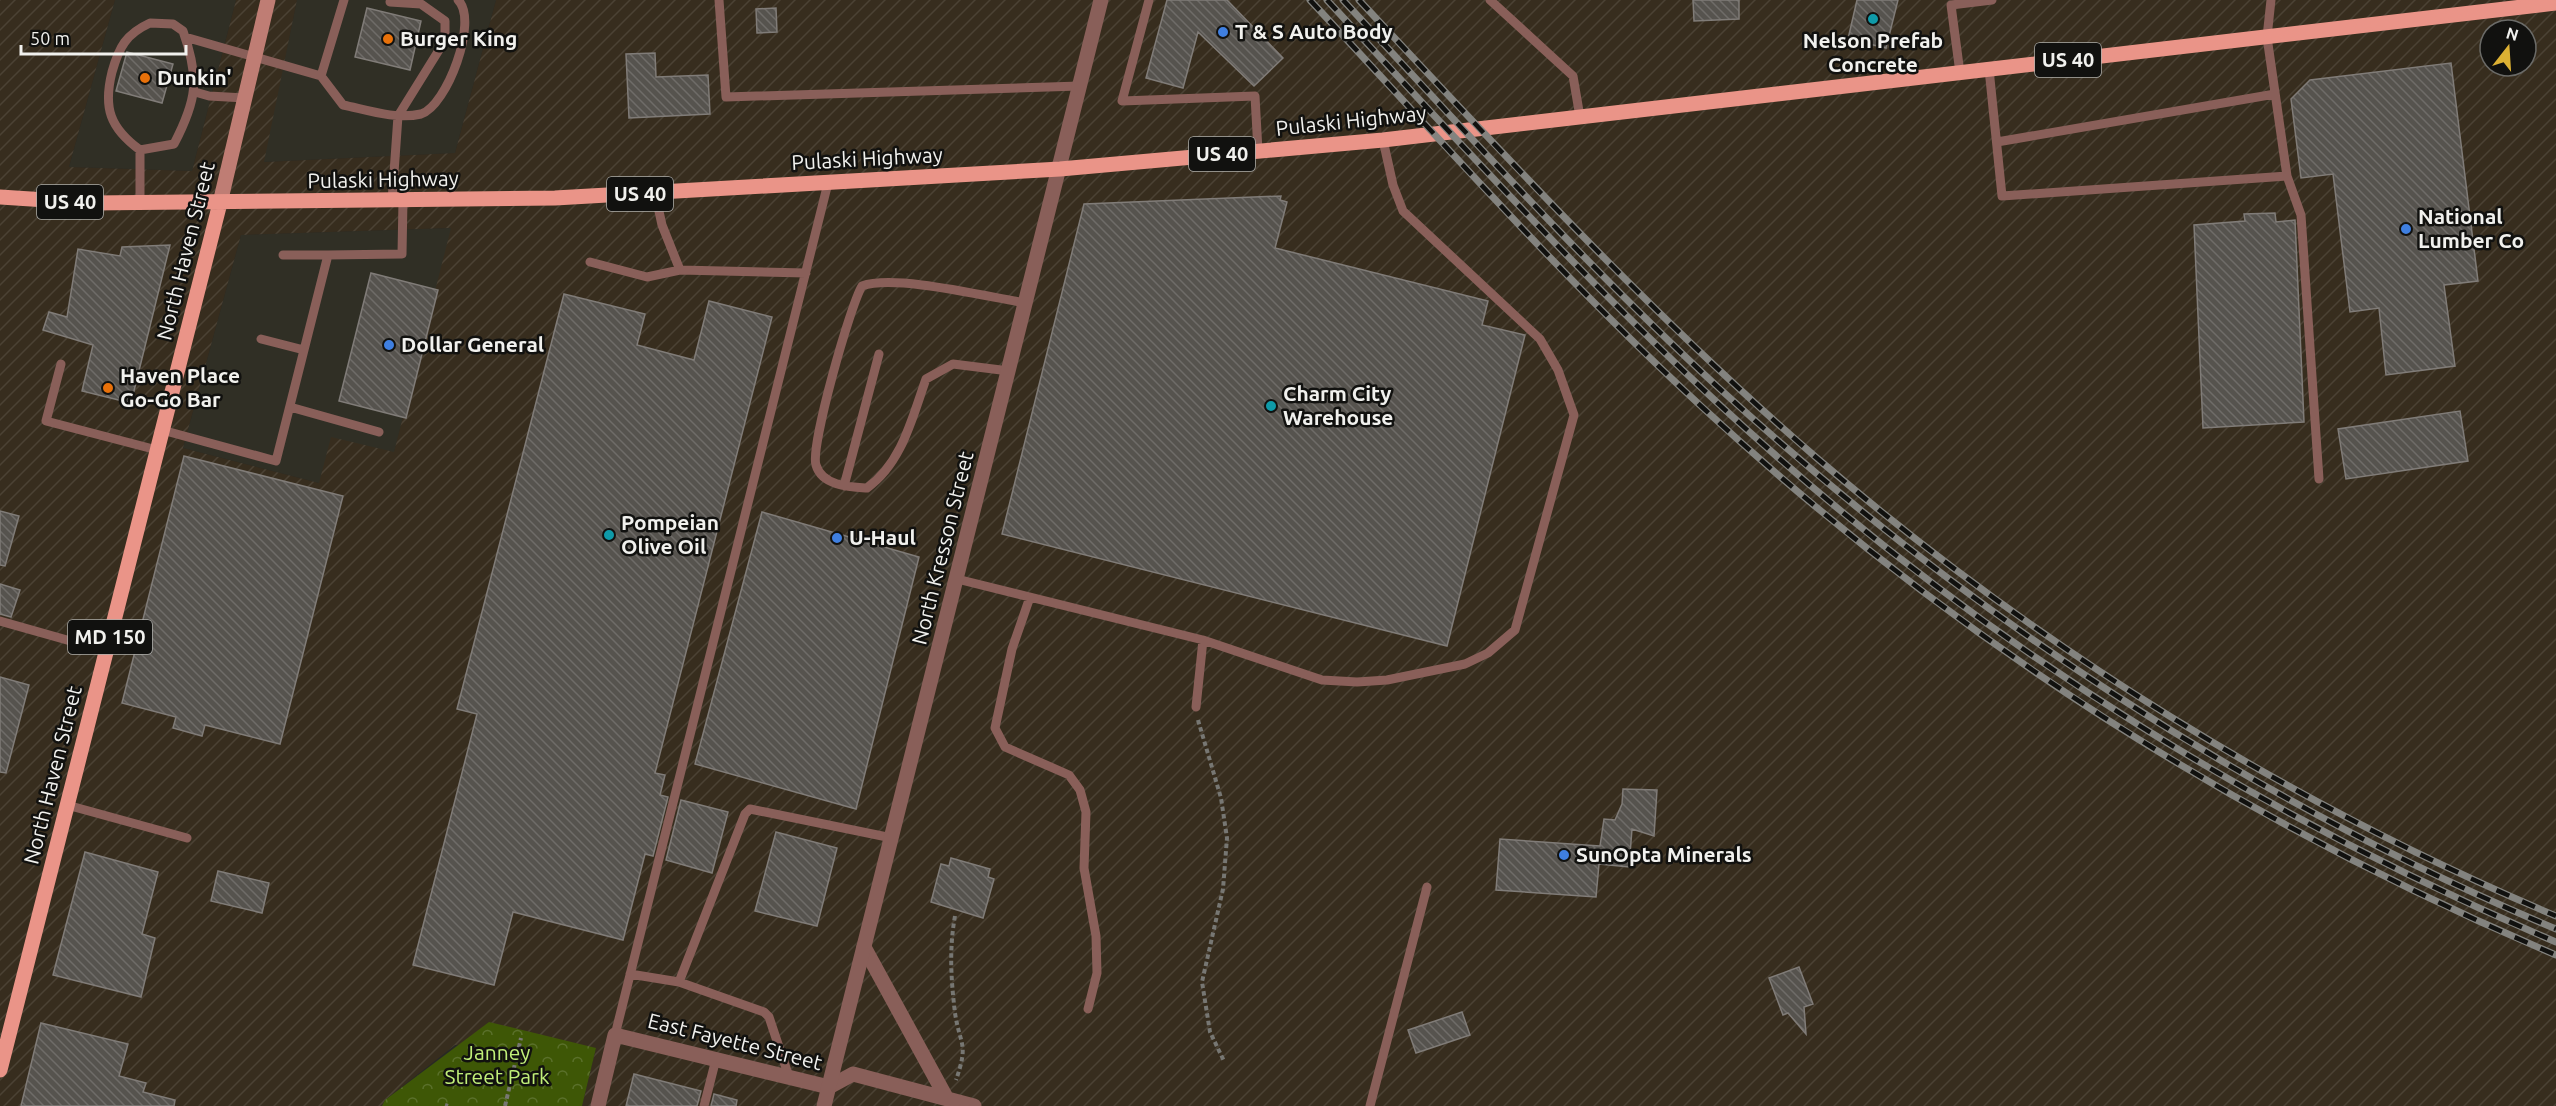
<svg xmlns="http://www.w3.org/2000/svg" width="2556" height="1106" viewBox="0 0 2556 1106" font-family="Ubuntu,sans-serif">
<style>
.built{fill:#302f25}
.industrial{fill:url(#industrial-furrows);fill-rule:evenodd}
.park{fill:url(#park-crowns)}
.building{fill:url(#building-back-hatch);stroke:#807c78;stroke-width:1.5}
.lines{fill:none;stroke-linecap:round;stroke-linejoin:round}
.path{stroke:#777773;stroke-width:4;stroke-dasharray:4.5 3;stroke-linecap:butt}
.service{stroke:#895f59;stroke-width:9}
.minor{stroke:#895f59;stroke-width:15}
.tertiary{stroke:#895f59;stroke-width:15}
.secondary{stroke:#bf7d74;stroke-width:15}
.primary{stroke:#ea9488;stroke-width:15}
.rail-casing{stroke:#83837f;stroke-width:7}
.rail{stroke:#11110f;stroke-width:4.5;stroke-dasharray:14;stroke-linecap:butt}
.culture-dot{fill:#0f9aa8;stroke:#11110f;stroke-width:2}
.shop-dot{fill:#3f7fe0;stroke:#11110f;stroke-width:2}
.food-dot{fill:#e8710a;stroke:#11110f;stroke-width:2}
.labels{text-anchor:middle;stroke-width:5;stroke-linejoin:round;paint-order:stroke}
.shield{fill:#11110f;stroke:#aeaeab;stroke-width:1.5}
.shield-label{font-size:20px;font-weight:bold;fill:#f1f1ee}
.poi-label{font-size:21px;font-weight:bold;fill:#f1f1ee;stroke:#11110f;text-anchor:start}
.street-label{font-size:21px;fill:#f1f1ee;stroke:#11110f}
.park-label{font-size:21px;fill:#c1ef79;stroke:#11110f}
</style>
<defs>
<pattern id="industrial-furrows" width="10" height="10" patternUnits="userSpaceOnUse" patternTransform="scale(1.5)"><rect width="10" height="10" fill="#372d1e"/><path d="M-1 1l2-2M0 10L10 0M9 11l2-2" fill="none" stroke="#4b4234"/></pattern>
<pattern id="park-crowns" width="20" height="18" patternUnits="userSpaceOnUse" patternTransform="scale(1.5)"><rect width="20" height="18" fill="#3e5706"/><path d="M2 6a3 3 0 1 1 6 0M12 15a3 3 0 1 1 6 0" fill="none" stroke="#5a702b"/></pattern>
<pattern id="building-back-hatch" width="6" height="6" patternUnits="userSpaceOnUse" patternTransform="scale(1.5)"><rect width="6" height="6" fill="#56534e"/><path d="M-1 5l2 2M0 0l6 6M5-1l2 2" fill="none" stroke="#6f6c68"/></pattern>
</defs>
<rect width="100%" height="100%" fill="#282824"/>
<!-- built -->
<path class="built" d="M115,0H236L192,171L69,167Z
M297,0H496L455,153L263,162Z
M452,228L394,453L319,483L183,448L241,235Z"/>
<!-- industrial -->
<path class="industrial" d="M0,0H115L69,167L192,171L236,0H297L264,162L455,153L496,0H2556V1106H582L596,1048L455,1045L385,1100L382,1106H0ZM2490,30H2526V66H2490ZM451,228L394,452L331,437L319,483L183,448L241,235Z"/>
<!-- park -->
<path class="park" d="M489,1022L596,1048L582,1106H382L385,1100Z"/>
<!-- building -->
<path class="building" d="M1167,0H1227L1283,58L1254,86L1198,32L1183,88L1146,78Z
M1693,0H1739V19L1694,21Z
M1857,0H1898L1886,48L1848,39Z
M367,8L421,21L410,70L355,57Z
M776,8L777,32L757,33L756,9Z
M127,52L173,64L162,103L116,91Z
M655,53L656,77L708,75L710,114L629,118L626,54Z
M2451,63L2478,281L2444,285L2455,366L2386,375L2379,308L2350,312L2333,174L2301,178L2291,99L2310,80Z
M1281,196L1280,200L1287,202L1275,248L1488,301L1482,325L1525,335L1447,646L1002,534L1084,204Z
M2275,213L2276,222L2295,220L2304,422L2203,428L2194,225L2245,221L2244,214Z
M170,245L131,403L82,391L93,345L43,330L49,312L67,317L78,249L120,256L122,247Z
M371,273L438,290L406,418L339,401Z
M564,294L645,314L637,345L694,360L709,301L772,317L655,773L665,775L660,795L668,797L653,856L645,854L623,940L513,912L494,985L413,965L477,714L457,709Z
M2460,411L2468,461L2346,479L2338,429Z
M184,456L343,496L280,744L205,725L202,736L173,728L176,717L122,703Z
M0,511L19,516L5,566L0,565Z
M762,512L919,557L856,809L695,764Z
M0,584L20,590L11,617L0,614Z
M0,677L29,685L6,773L0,772Z
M1623,789L1657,790L1654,836L1632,829L1629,867L1599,864L1596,897L1496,890L1500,839L1600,846L1604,819L1615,820L1622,804Z
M681,800L728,812L712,873L666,860Z
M776,832L837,848L817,926L755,911Z
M85,852L158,872L142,934L155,938L141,997L53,975Z
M951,858L990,869L988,877L994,879L983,918L931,902L941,864L949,866Z
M218,871L269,883L262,913L211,901Z
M1799,967L1813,1004L1804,1007L1806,1034L1788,1013L1783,1015L1769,978Z
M1462,1012L1470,1035L1416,1053L1408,1030Z
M41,1023L128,1044L119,1076L146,1083L143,1092L175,1100L174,1106H21Z
M634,1074L701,1091L697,1106H626Z
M714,1094L737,1100L736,1106H711Z"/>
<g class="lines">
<!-- path -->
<path class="path" d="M1198,720L1221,798L1227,838L1223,889L1202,982L1210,1032L1224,1061
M955,916C949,949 951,980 955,1013C960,1046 969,1043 956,1080
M445,1105L448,1106
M505,1106L521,1038"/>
<!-- service -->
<path class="service" d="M719,0L726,97L1080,86
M1149,0L1122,101L1255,96L1258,151
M1490,0L1573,76L1580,117
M2271,0L2267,37L2287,176L2301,215L2319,479
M390,2L421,4L445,21V35L439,50L398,116L392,201
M150,23L173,24L183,31C200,79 197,100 174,144L140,150C110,128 103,108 112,72C119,47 126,34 150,23Z
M185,37L321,76L343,105C367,110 396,120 421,114C447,106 479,20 458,0
M1989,69L2002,196L2287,176
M1960,73L1951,5L1992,0
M321,76L344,0
M195,92L209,96L245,98
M1997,142L2275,94
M655,193L662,225L680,270
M140,203V150
M283,255H328
M590,262L647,277L680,270L806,273
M261,339L304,350
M61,364L46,421L157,450
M1009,371L953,364L926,379C912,418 902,463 867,488C850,487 822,486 816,465C810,447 850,306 862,286C895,274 988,297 1026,303
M290,407L379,432
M162,430L276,461L328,255L402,254L403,200
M844,486L879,354
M957,579L1203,640L1322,680L1357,682L1387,680L1465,664L1488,653L1515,630L1574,415L1558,370L1540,339L1403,211L1393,185L1383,140
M1030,597L1012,649L995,728L1005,747L1069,775L1080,790L1086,812L1084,868L1096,936L1097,973L1088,1009
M0,621L106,651
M1196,707L1203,640
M67,805L187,838
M630,974L679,982L745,814L750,809L892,838
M679,982L764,1012L769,1017L789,1077
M615,1035L828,183
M704,1106L716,1059
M1370,1106L1427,887"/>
<!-- minor -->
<path class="minor" d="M864,947L947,1099
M598,1106L615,1035L829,1087L853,1074L974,1106"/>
<!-- tertiary -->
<path class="tertiary" d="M824,1106L1101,0"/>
<!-- secondary -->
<path class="secondary" d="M220,203L268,0"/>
<!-- primary -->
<path class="primary" d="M0,197L92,203L555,198L1060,169L1383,140L2556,3
M0,1070L220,203"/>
<!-- rail casing -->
<g class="rail-casing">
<path id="rail" d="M1310,0C1438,137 1564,280 1702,407C1953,639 2242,822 2556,955
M1327,0C1471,155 1614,313 1773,453C2005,658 2272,821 2556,942
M1343,0C1466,132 1587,267 1720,389C1966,614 2249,800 2556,929
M1359,0C1507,158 1654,318 1818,459C2037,647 2290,804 2556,916"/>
</g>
<!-- rail -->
<use href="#rail" class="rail"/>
</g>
<!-- markers -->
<g class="culture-dot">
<circle cx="1873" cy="19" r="6"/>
<circle cx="1271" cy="406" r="6"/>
<circle cx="609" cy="535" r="6"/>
</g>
<g class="shop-dot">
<circle cx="1223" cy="32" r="6"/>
<circle cx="2406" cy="229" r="6"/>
<circle cx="389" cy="345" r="6"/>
<circle cx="837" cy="538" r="6"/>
<circle cx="1564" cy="855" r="6"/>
</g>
<g class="food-dot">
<circle cx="388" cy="39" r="6"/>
<circle cx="145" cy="78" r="6"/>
<circle cx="108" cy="388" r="6"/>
</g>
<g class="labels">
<!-- shield labels -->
<g class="shield">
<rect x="2035" y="43" width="66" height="34" rx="4.5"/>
<rect x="1189" y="137" width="66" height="34" rx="4.5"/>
<rect x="607" y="177" width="66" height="34" rx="4.5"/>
<rect x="37" y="185" width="66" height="34" rx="4.5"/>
<rect x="68" y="620" width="84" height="34" rx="4.5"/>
</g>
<g class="shield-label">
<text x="2068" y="67">US 40</text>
<text x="1222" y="161">US 40</text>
<text x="640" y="201">US 40</text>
<text x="70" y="209">US 40</text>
<text x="110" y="644">MD 150</text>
</g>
<!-- poi labels -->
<g class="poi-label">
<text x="1235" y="39">T &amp; S Auto Body</text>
<text x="400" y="46">Burger King</text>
<text x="1873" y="48" text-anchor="middle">Nelson Prefab<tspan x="1873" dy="24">Concrete</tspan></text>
<text x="157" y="85">Dunkin'</text>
<text x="2418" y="224">National<tspan x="2418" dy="24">Lumber Co</tspan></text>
<text x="401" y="352">Dollar General</text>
<text x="120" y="383">Haven Place<tspan x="120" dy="24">Go-Go Bar</tspan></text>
<text x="1283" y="401">Charm City<tspan x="1283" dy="24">Warehouse</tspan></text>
<text x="621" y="530">Pompeian<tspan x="621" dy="24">Olive Oil</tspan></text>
<text x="849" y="545">U-Haul</text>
<text x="1576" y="862">SunOpta Minerals</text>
</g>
<!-- street labels -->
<g class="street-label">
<text transform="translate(1351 121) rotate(-6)" y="7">Pulaski Highway</text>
<text transform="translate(867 159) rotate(-3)" y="7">Pulaski Highway</text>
<text transform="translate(383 180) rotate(-1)" y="7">Pulaski Highway</text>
<text transform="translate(186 251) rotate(-76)" y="7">North Haven Street</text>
<text transform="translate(943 548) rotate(-76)" y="7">North Kresson Street</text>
<text transform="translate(53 775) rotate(-76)" y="7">North Haven Street</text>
<text transform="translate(735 1042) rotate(14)" y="7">East Fayette Street</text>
</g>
<!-- park labels -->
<g class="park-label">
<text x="497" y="1060">Janney<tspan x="497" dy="24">Street Park</tspan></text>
</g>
</g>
<!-- north arrow -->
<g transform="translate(2508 48) rotate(17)"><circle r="28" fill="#11110f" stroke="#6b6b68" stroke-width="1.5"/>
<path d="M0-4.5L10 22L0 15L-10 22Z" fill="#ddb133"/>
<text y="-9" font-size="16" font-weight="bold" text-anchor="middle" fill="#f1f1ee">N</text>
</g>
<!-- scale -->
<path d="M21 45v9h165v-9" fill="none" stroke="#f1f1ee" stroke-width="3"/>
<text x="30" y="45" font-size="18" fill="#f1f1ee" stroke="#11110f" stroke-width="4.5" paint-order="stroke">50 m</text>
</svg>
